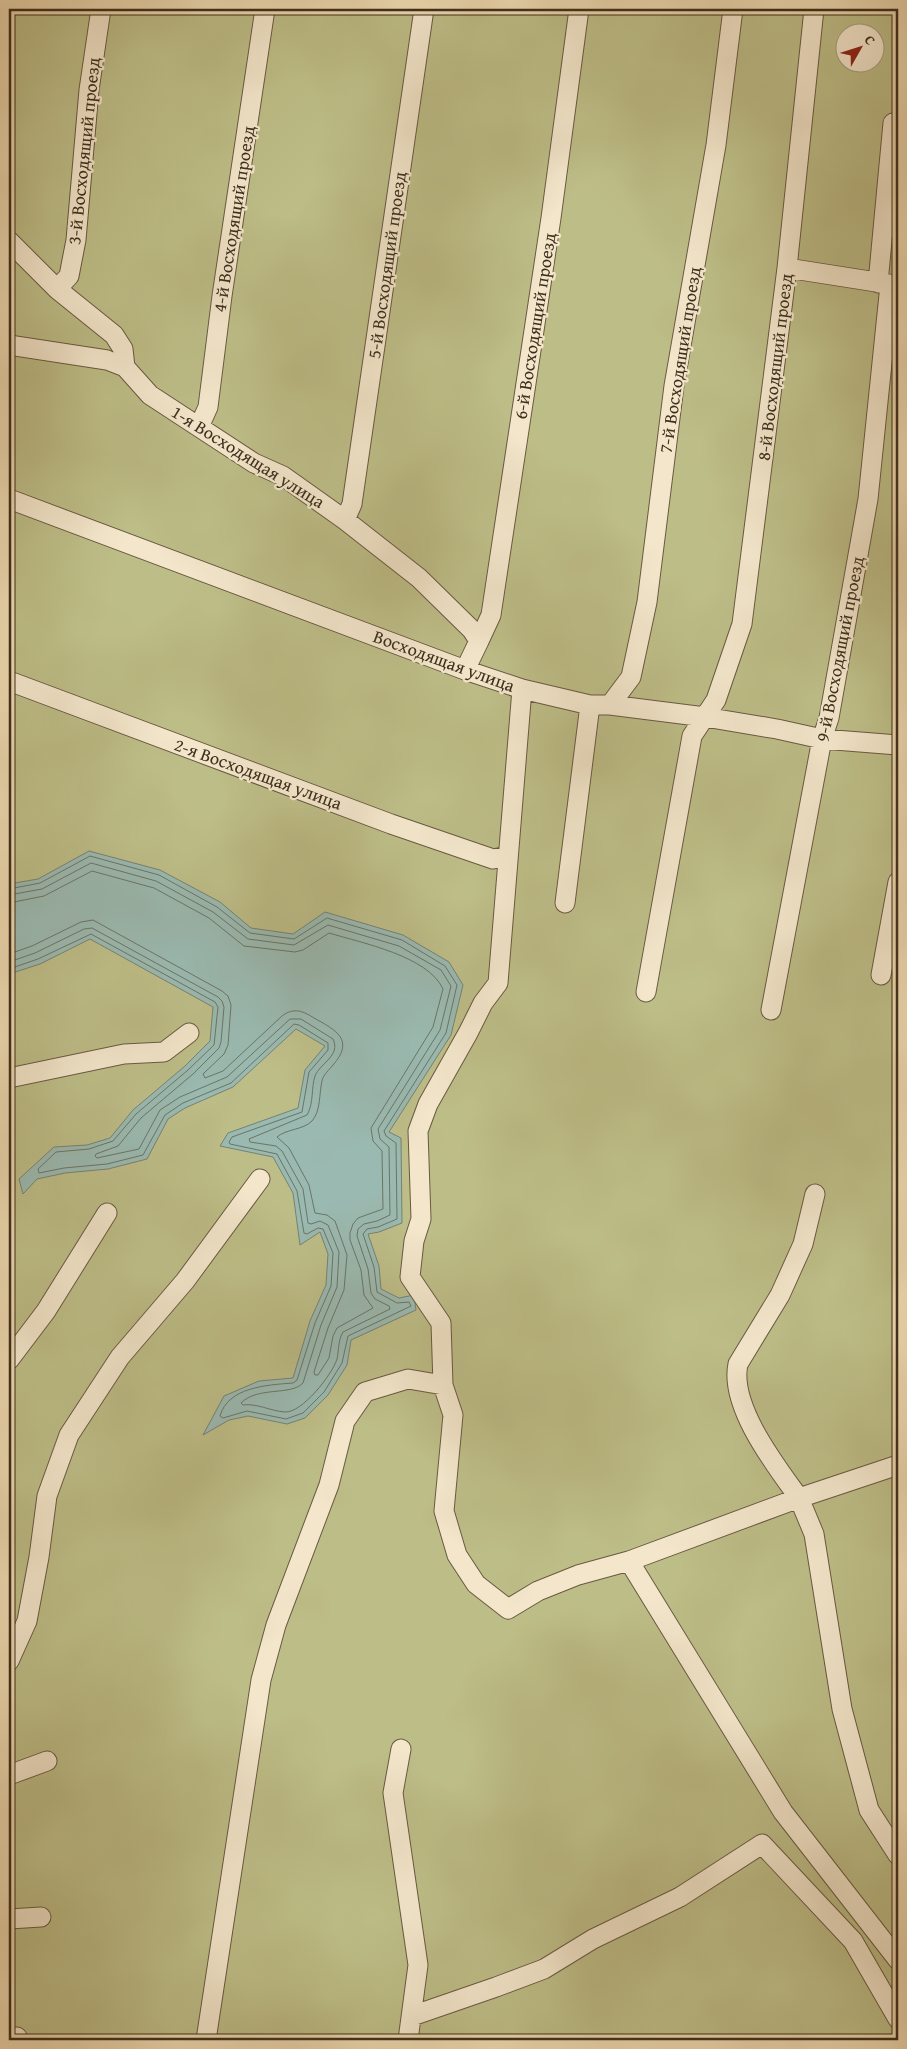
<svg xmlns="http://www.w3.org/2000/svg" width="907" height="2049" viewBox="0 0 907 2049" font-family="'Gentium Book Plus',serif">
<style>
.green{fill:#bdbd87;stroke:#7d7652;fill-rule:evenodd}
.water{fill:#9ab9b0;stroke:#758275}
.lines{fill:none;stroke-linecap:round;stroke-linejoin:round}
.shore{stroke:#6c7466;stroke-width:1}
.minor-casing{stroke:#695942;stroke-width:21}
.minor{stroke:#f3e6cb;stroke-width:19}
.labels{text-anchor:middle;stroke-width:4.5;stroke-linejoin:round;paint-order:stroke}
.street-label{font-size:18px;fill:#3d2f1d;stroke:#f3e6cb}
</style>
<rect width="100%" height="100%" fill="#edd8af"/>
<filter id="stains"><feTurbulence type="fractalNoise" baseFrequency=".004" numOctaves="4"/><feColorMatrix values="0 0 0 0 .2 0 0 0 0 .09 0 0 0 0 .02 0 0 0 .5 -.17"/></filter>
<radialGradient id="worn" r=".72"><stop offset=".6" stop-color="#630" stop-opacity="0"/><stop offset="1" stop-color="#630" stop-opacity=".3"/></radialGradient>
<!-- green -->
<path class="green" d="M9,9H898V2040H9ZM844,32H874V62H844Z"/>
<!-- water -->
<path class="water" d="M89,851L160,870L220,902L251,928L293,934L325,912L403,935L449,962L463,985L451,1035L389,1132L401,1138L402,1223L379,1232L368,1234L379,1266L381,1289L399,1298L414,1295L416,1310L351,1340L347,1365L328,1395L305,1418L287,1424L248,1416L229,1420L203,1435L224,1396L259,1381L293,1378L310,1321L326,1285L328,1254L320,1232L300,1245L293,1193L273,1157L220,1146L228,1133L298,1108L305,1070L325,1046L296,1029L233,1087L185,1108L168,1119L147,1159L108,1169L65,1173L37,1179L23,1194L19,1179L54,1147L87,1145L110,1138L133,1110L185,1066L210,1041L213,1007L90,939L40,964L9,974V884L38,879Z"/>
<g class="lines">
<!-- shore -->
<path class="shore" d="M9,889L40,883L90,856L159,875L217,907L250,933L294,939L327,918L402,940L445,966L457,985L446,1033L384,1131L386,1136L396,1143L397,1219L378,1227L367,1229L363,1234L374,1267L377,1292L397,1303L409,1302L411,1306L348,1336L342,1363L324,1392L303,1413L286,1419L247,1411L223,1418L220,1416C228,1387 267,1385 293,1383L297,1380L315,1323L331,1286L333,1253L323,1229L318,1228L307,1234L304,1233L297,1191L277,1154L230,1144L229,1142L232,1137L302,1112L309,1072L328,1050V1043L299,1025L294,1024L231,1083L183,1103L165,1115L143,1155L107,1164L64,1168L39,1173L38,1169L56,1152L89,1149L113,1141L136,1114L188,1070L214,1045L218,1007L215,1002L91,934L38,959L9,969
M9,895L42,889L91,863L156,881L213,912L248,939L294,945L328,925L399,946L441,970L451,986L440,1030L378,1129L380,1139L389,1147L390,1215L377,1221L364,1224L358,1229L357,1236L368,1269L371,1293L375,1299L389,1306L390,1309L343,1332C338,1340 339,1350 337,1359C332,1375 302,1413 285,1412C270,1411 257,1403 243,1405L241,1403C258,1386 291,1396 303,1383L321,1325L337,1287L339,1252L328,1225L320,1221L311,1224L308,1223L303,1189L282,1151L276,1146L250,1142L249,1139L307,1115C314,1103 311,1088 315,1076C320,1063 341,1056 333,1039L301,1019H290L227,1077L180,1097L160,1110L139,1149L97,1158L95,1156L96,1154L118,1146L141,1118L193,1074L219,1048L221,1042L224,1007L222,1001L218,997L92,928L84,929L35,953L9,962
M9,903L44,896L92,871L154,888L209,918L244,946L295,952L303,950L329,933C362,943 428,956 443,989L433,1027L371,1128L373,1141L382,1151L383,1209L358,1218L353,1224L350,1233V1240L361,1270L364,1295L373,1308L337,1328L333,1336L329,1358L318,1375H315L314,1372L328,1328L344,1290L347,1255L335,1221L327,1215L315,1213L309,1185L289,1148L277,1137C286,1129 303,1130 312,1121C321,1111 319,1093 322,1081C323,1075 329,1070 333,1065C355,1040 336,1030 314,1018C303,1011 294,1007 282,1016L223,1071L205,1078L203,1074L224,1054L228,1045L231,1005L228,996L222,991L93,920L81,922L32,946L9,954"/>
<!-- minor casing -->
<g class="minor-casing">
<path id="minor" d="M9,241L57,289L114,335L123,349L125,367L150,395L254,463L283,476L345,520L419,578L472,630L479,641L465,670
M787,268L889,284
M878,283L893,123
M57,289L69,276L76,240L89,90L101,9
M9,345L107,360L125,367
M199,427L208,407L222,296L265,9
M9,499L465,670L522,689L590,705H610L705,717L777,729L822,739L898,745
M345,520L352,504L424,9
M479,641L491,615L551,218L579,9
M9,681L391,824L493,859L508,856
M522,689L498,983L483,1003L468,1033L428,1104L418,1131L421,1219L414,1241L410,1277L441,1323L443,1385L453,1415L444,1511L457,1555L476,1584L508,1609L538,1591L578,1575L629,1561L799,1498L814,1534L842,1709L869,1810L898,1855
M610,705L631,677L647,602L674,386L716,145L733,9
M565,903L590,705
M881,975L898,882
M646,992L692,736L716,700L742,624L787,268L814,9
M771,1010L822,739L829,718L868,499L890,285
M9,1078L124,1054L164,1052L189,1033
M815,1194L803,1244L780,1295L738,1364C729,1406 776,1466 799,1498L898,1465
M9,1360L46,1311L107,1213
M629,1561L783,1812L898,1960
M9,1661L27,1621L39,1557L47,1496L69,1435L120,1357L185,1281L260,1179
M401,1749L393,1793L418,1965L408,2040
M9,1775L47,1761
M9,1919L41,1917
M412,2016L496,1987L544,1969L593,1939L680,1897L762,1844L853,1941L898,2019
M9,2038L17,2037
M206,2040L261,1680L276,1625L329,1485L345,1421L365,1392L408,1379L443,1385"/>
</g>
<!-- minor -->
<use href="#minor" class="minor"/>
</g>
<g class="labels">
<!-- street labels -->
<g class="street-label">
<text transform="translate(84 151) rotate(-84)" y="6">3-й Восходящий проезд</text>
<text transform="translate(234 219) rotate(-81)" y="6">4-й Восходящий проезд</text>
<text transform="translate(387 265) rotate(-82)" y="6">5-й Восходящий проезд</text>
<text transform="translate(535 326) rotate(-81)" y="6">6-й Восходящий проезд</text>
<text transform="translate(680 360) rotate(-81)" y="6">7-й Восходящий проезд</text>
<text transform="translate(775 367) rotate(-83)" y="6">8-й Восходящий проезд</text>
<text transform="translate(248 457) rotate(32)" y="6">1-я Восходящая улица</text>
<text transform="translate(840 649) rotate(-79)" y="6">9-й Восходящий проезд</text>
<text transform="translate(444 661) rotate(20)" y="6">Восходящая улица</text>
<text transform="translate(258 774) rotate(20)" y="6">2-я Восходящая улица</text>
</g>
</g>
<!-- margin -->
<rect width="907" height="2049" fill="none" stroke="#edd8af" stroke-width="30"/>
<rect x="10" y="10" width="887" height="2029" fill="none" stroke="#3d2f1d" stroke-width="2.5"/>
<rect x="15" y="15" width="877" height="2019" fill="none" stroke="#3d2f1d"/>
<!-- north arrow -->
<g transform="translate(860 48) rotate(51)"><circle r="24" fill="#f3e6cb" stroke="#aa9d85"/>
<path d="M0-4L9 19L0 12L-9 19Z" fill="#8f2418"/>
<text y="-8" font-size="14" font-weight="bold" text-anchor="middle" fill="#3d2f1d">С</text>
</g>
<rect width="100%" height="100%" filter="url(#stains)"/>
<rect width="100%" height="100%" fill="url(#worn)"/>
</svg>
